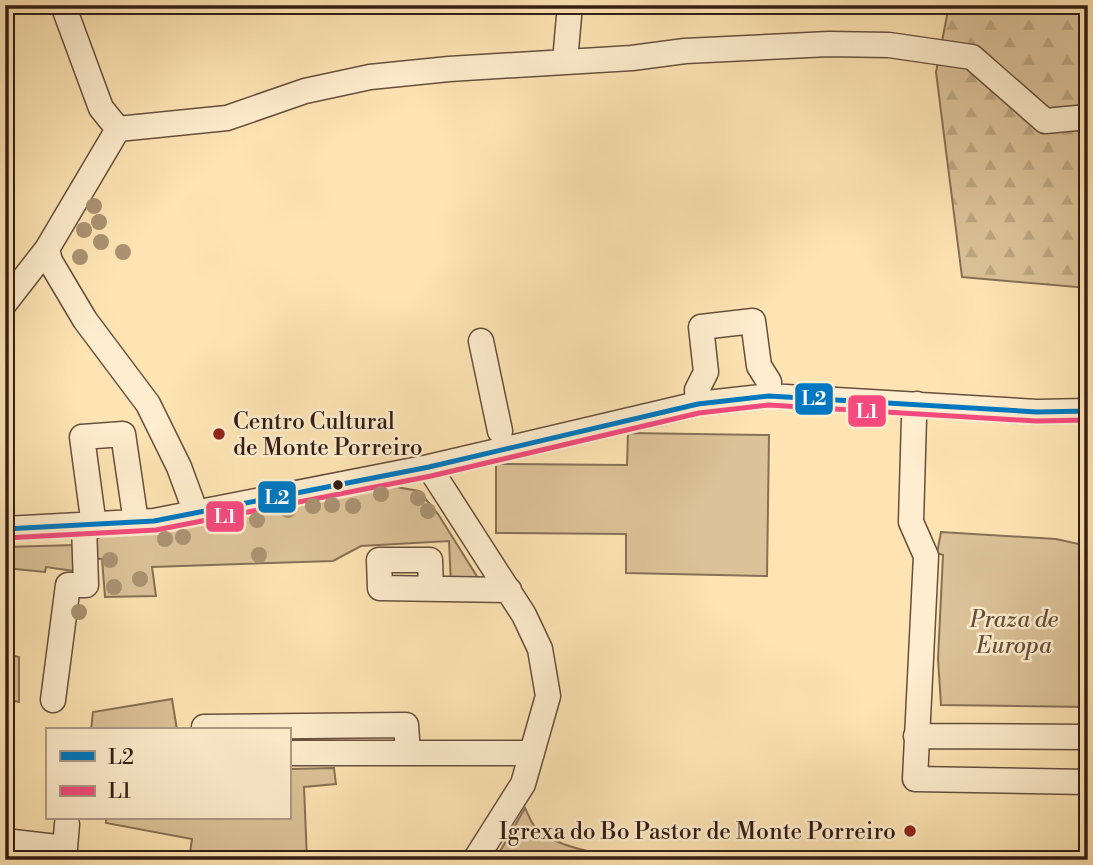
<svg xmlns="http://www.w3.org/2000/svg" width="1093" height="865" viewBox="0 0 1093 865" font-family="'Libre Bodoni',serif">
<style>
.green{fill:#dcc298;stroke:#887056;stroke-width:2}
.forest{fill:url(#forest-firs);stroke:#887056;stroke-width:2}
.lines{fill:none;stroke-linecap:round;stroke-linejoin:round}
.minor-casing{stroke:#664f3c;stroke-width:27}
.minor{stroke:#feedce;stroke-width:24}
.bus-1-casing{stroke:#feedce;stroke-width:10}
.bus-2-casing{stroke:#feedce;stroke-width:10}
.bus-1{stroke:#0078c1;stroke-width:5}
.bus-2{stroke:#f44a7e;stroke-width:5}
.tree{fill:#aa9272}
.poi-dot{fill:#8f2418;stroke:#feedce;stroke-width:2.5}
.bus-dot{fill:#341d15;stroke:#feedce;stroke-width:2.5}
.labels{text-anchor:middle;stroke-width:5;stroke-linejoin:round;paint-order:stroke}
.poi-label{font-size:23px;fill:#341d15;stroke:#feedce;text-anchor:start}
.park-label{font-size:23px;font-style:italic;fill:#664f3c;stroke:#feedce}
.line-badge{stroke:#feedce;stroke-width:2.5}
.badge-label{font-size:19px;text-anchor:middle;font-weight:bold;fill:#fff}
</style>
<defs>
<pattern id="forest-firs" width="22" height="20" patternUnits="userSpaceOnUse" patternTransform="scale(1.75)"><rect width="22" height="20" fill="#dcc298"/><path d="M5 1l3.5 6h-7zM16 11l3.5 6h-7z" fill="#bda682"/></pattern>
</defs>
<rect width="100%" height="100%" fill="#fee4b3"/>
<filter id="stains"><feTurbulence type="fractalNoise" baseFrequency=".00286" numOctaves="4"/><feColorMatrix values="0 0 0 0 .2 0 0 0 0 .09 0 0 0 0 .02 0 0 0 .5 -.17"/></filter>
<radialGradient id="worn" r=".72"><stop offset=".6" stop-color="#630" stop-opacity="0"/><stop offset="1" stop-color="#630" stop-opacity=".3"/></radialGradient>
<!-- green -->
<path class="green" d="M628,433L769,435L767,576L626,573V534L496,533V464L627,465Z
M396,487L419,491L438,514L483,586H451L449,541L361,546L333,561L152,567L156,596L105,597L102,559L90,558V531Z
M941,532L1056,539L1088,546V707L941,705L938,659L943,555L937,553Z
M75,545L74,571L46,567L45,572L5,568V547Z
M5,654L19,657V702L5,699Z
M172,699L177,730H91L93,712Z
M334,768L336,784L304,787L307,860H189L192,839L106,823V818H289V769Z
M525,808C528,814 531,823 536,828C555,848 606,855 632,860H495Z"/>
<!-- forest -->
<path class="forest" d="M949,5H1088V288L962,277L936,72Z"/>
<g class="lines">
<!-- minor casing -->
<g class="minor-casing">
<path id="minor" d="M565,61L570,5
M118,129L227,118L305,91L370,77L449,69L632,58L685,51L829,44L889,45L972,57L1045,121L1088,117
M47,249L50,261L85,320L148,404L179,467L196,513
M5,303L47,249L118,129L101,108L63,5
M481,341L500,431
M698,404L697,390L706,372L701,327L753,321L759,366L769,382V396
M917,404L914,418L911,522L926,556L915,779L1088,782
M429,467L524,615L540,649L548,696L523,784L475,860
M94,526L82,437L123,434L136,522
M5,529L154,521L429,467L698,404L769,396L1037,412L1088,411
M431,589L430,560H379L380,588C423,589 466,589 509,590
M53,700L68,585H86L84,526
M204,730V727L406,725L408,753
M916,736L1088,737
M289,753H532
M5,841L65,848L67,824"/>
</g>
<!-- minor -->
<use href="#minor" class="minor"/>
<!-- bus-1 casing -->
<g class="bus-1-casing">
<path id="bus-1" d="M5,529L154,521L429,467L698,404L769,396L1037,412L1088,411"/>
</g>
<!-- bus-2 casing -->
<g class="bus-2-casing">
<path id="bus-2" d="M5,538L156,530L431,476L699,413L769,405L1036,421L1088,420"/>
</g>
<!-- bus-1 -->
<use href="#bus-1" class="bus-1"/>
<!-- bus-2 -->
<use href="#bus-2" class="bus-2"/>
</g>
<!-- trees -->
<g class="tree">
<circle cx="94" cy="206" r="8"/>
<circle cx="99" cy="222" r="8"/>
<circle cx="84" cy="230" r="8"/>
<circle cx="101" cy="242" r="8"/>
<circle cx="123" cy="252" r="8"/>
<circle cx="80" cy="257" r="8"/>
<circle cx="381" cy="494" r="8"/>
<circle cx="418" cy="498" r="8"/>
<circle cx="332" cy="505" r="8"/>
<circle cx="313" cy="506" r="8"/>
<circle cx="353" cy="506" r="8"/>
<circle cx="288" cy="510" r="8"/>
<circle cx="428" cy="511" r="8"/>
<circle cx="257" cy="520" r="8"/>
<circle cx="232" cy="525" r="8"/>
<circle cx="183" cy="537" r="8"/>
<circle cx="165" cy="539" r="8"/>
<circle cx="259" cy="555" r="8"/>
<circle cx="110" cy="560" r="8"/>
<circle cx="140" cy="579" r="8"/>
<circle cx="114" cy="587" r="8"/>
<circle cx="79" cy="612" r="8"/>
</g>
<!-- markers -->
<g class="poi-dot">
<circle cx="219" cy="434" r="7"/>
<circle cx="910" cy="831" r="7"/>
</g>
<circle class="bus-dot" cx="338" cy="485" r="6"/>
<g class="labels">
<!-- poi labels -->
<g class="poi-label">
<text x="233" y="429">Centro Cultural<tspan x="233" dy="26">de Monte Porreiro</tspan></text>
<text x="896" y="839" text-anchor="end">Igrexa do Bo Pastor de Monte Porreiro</text>
</g>
<!-- park labels -->
<g class="park-label">
<text x="1014" y="627">Praza de<tspan x="1014" dy="26">Europa</tspan></text>
</g>
</g>
<g class="line-badge">
<rect x="794" y="382" width="40" height="34" rx="7" fill="#0078c1"/>
<rect x="847" y="394" width="40" height="34" rx="7" fill="#f44a7e"/>
<rect x="257" y="480" width="40" height="34" rx="7" fill="#0078c1"/>
<rect x="205" y="500" width="40" height="33" rx="7" fill="#f44a7e"/>
</g>
<g class="badge-label">
<text x="814" y="405">L2</text>
<text x="867" y="418">L1</text>
<text x="277" y="504">L2</text>
<text x="225" y="523">L1</text>
</g>
<!-- margin -->
<rect width="1093" height="865" fill="none" stroke="#fee4b3" stroke-width="28"/>
<rect x="7" y="7" width="1079" height="851" fill="none" stroke="#341d15" stroke-width="3.5"/>
<rect x="14" y="14" width="1065" height="837" fill="none" stroke="#341d15" stroke-width="2"/>
<!-- legend -->
<rect x="46" y="728" width="245" height="91" fill="#feedce" stroke="#ad9a84" stroke-width="2"/>
<rect x="60" y="751" width="35" height="10" fill="#0078c1" stroke="#ad9a84" stroke-width="2"/>
<text x="108" y="764" font-size="21" fill="#341d15">L2</text>
<rect x="60" y="786" width="35" height="10" fill="#f44a7e" stroke="#ad9a84" stroke-width="2"/>
<text x="108" y="798" font-size="21" fill="#341d15">L1</text>
<rect width="100%" height="100%" filter="url(#stains)"/>
<rect width="100%" height="100%" fill="url(#worn)"/>
</svg>
